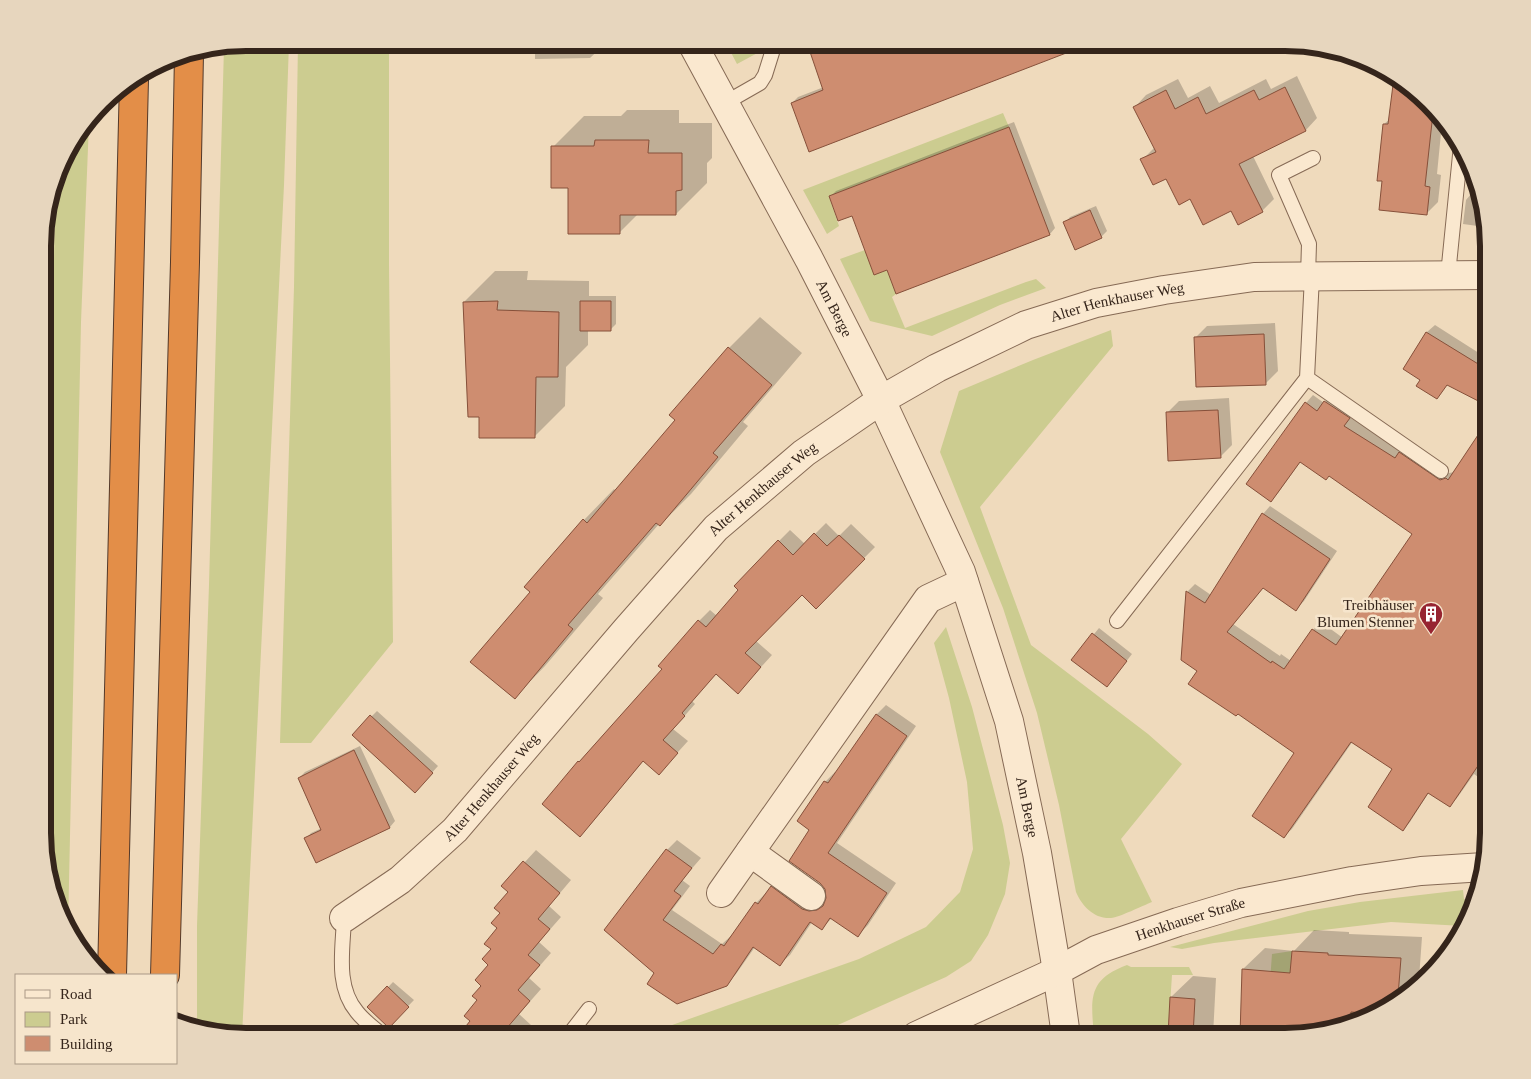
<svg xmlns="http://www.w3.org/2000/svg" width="1531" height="1079" viewBox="0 0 1531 1079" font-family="Georgia,serif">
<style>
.green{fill:#cccc90}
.cemetery{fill:#c0c190}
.shadow{fill:#0003}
.building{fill:#ce8d70;stroke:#86503a}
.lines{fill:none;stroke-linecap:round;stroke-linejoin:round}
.service-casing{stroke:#866a55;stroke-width:16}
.minor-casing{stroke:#866a55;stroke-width:30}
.motorway-casing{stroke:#53392a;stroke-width:30}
.service{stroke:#fae8cf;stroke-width:14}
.minor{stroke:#fae8cf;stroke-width:28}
.motorway{stroke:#e38e48;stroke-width:28}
.labels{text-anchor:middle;stroke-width:5;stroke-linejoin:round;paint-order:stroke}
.street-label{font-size:15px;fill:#35251b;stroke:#f6e5cc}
.poi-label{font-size:15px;fill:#35251b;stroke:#f6e5cc;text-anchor:end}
.rim{fill:none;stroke:#35251b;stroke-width:6}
</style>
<rect width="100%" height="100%" fill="#efdabc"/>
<!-- green -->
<path class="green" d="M247,43H289L284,185L242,1036H233L197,1029V926L209,585L224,47Z
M298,43H389V265L393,642L311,743H280L294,287Z
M726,43H766L763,50L737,64Z
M1003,113L1009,127L829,196L839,226L827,234L803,190Z
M89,123L81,322L68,929L51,880L50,556L55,184L64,156Z
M865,250L874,274L887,270L896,294L892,297L905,328L1026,282L1036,279L1046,288L1000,305L932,336L870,321L840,259Z
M1111,330L1113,346L980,507L1031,645L1148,734L1182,764L1121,839L1152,902C1142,906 1120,917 1111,918C1094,919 1082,906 1076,892L1059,805L1037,713L1003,608L940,452L959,391L1033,360Z
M946,627L972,707L1003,825L1010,863L1005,894L988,935L971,961L946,977L813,1036H641L859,959L926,927L960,892L973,849L967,782L949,698L934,643Z
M1463,890L1464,899H1477L1463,926L1391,922L1214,943L1182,949L1170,947L1308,911L1360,902Z
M1292,951L1289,988L1300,989L1297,1034L1285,1036H1266L1272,954Z
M1127,965L1131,967H1189L1193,975H1172L1168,1036H1094C1091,999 1087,980 1127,965Z
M1351,1012L1377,1014L1350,1021Z"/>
<!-- cemetery -->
<path class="cemetery" d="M54,187L50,556L51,880L44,859V220Z"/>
<!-- shadow -->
<path class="shadow" d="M535,43H606L590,58L535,59Z
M808,43H1079L1074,49L792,103L798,97L824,87Z
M1297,76L1317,118L1306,130L1253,156L1274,199L1262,211L1232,209L1191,198L1167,177L1142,160L1155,147L1135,107L1146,95L1178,79L1188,98L1210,86L1219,103L1266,79L1271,89Z
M1395,77L1408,84L1442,123L1437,174L1441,175L1438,202L1426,214L1384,180V124L1390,119Z
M627,110H679V123H712V158L707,163V183L676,214L639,213L619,233L569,187L553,147L584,116H621Z
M1014,122L1055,228L1050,234L897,293L888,269L852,214L830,197L836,191Z
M1471,194L1476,195L1485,227L1463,224L1466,200Z
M1096,206L1107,231L1101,237L1065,223L1070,217Z
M495,271H528L527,280L589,281V296H616V324L610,330H588V345L566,367L565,406L534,437L480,416L464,302Z
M760,317L802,353L743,422L748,426L691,494L660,525L659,524L598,594L603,598L545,666L515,697L531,592L584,520L614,489L616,491L677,420L671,415L729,348Z
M1275,323L1278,371L1266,383L1195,338L1207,326Z
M1435,325L1482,355L1488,346V405L1448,384L1437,397L1422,379L1404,368L1427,332Z
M1333,394L1356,410L1351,418L1402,451L1449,473L1455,472L1488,422V784L1474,774L1457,798L1449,806L1429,792L1410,822L1403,830L1394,769L1353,741L1292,829L1284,836L1296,753L1198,671L1182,659L1188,591L1195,584L1211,595L1263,514L1270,506L1337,551L1304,601L1296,609L1264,587L1233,624L1280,656L1281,654L1291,661L1313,630L1321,622L1343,638L1414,534L1329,475L1301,461L1278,493L1270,500L1306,403L1313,395L1324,403Z
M1229,398L1232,445L1220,457L1167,413L1179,401Z
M826,523L839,536L851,524L875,547L816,607L802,594L756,641L772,655L738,692L716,673L692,701L695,704L673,729L688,741L659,773L644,760L591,824L580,835L579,762L663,669L699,621L710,610L717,616L779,541L790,530L805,544Z
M1099,628L1132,654L1112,680L1073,660Z
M886,705L916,726L837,843L896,883L868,925L858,935L832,918L821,929L812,922L790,955L780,964L755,947L736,974L726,985L655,973L667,850L677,840L701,858L682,880L690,886L672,910L722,944L732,935H733L756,903L766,893L767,894L782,877L820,902L827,901L828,898L811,829L825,782L835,772L837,773L876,715Z
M377,711L438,766L420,786L353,735Z
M360,746L395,821L390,827L316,861L306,839L311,833L322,828L299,778L305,772Z
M536,850L571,880L549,906L561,917L539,942L551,953L529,978L541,989L519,1014L531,1025L521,1036H469L463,1031L472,1021L479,1000L499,928L502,913L509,892L503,886Z
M1314,930L1349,932V934L1422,937L1419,979L1378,1013L1370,1012V1016L1285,1036H1242L1243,969L1265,948L1294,951Z
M1460,930H1461L1453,944L1454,936Z
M1193,976L1216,978L1213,1036H1169L1171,997Z
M393,982L414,1000L389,1026L369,1007Z"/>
<!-- building -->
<path class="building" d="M807,43H1087V45L809,152L791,103L823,90Z
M1394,77L1408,84L1433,113L1425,186L1430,187L1427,215L1379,210L1382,181H1377L1383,124H1388Z
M1285,87L1306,131L1239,164L1263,212L1238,225L1231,211L1203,225L1190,199L1179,205L1166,179L1153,185L1140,159L1156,152L1133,107L1166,90L1175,109L1198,97L1206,114L1254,90L1259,100Z
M1009,127L1050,235L896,294L887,270L874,275L852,216L838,221L829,196Z
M595,140H649L648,153H682V190L676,191V215H620V234H568V188H551V146H594Z
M1090,210L1102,238L1075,250L1063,222Z
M498,301L497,310L559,312L558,377H536L535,438H479V417H468L463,302Z
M580,301H611V331H580Z
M1426,332L1488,370V406L1447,385L1437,399L1416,386L1420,380L1403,369Z
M1264,334L1266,385L1196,387L1194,337Z
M728,347L772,385L713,453L718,457L660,526L656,523L568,625L573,629L515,699L470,662L530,592L524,587L583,519L587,523L675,420L669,415Z
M1324,401L1350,418L1344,426L1395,458L1399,452L1440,480L1446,478L1448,480L1488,420V751L1450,807L1428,793L1403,831L1368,807L1392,769L1351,742L1284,838L1252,816L1294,753L1238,714L1236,716L1188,684L1197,671L1181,660L1186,591L1205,603L1262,513L1330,559L1296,611L1263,588L1227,632L1271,663L1272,661L1284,669L1312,629L1336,645L1412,534L1329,476L1326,480L1300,462L1271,502L1246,484L1305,402L1317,411Z
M1218,410L1221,458L1168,461L1166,412Z
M814,533L827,546L839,535L865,559L816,609L802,595L745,653L761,667L738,694L716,674L682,713L685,716L663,740L678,753L659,775L643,761L580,837L542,804L578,761L579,762L662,669L658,666L698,620L706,627L738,590L734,586L778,540L793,555Z
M1092,633L1127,661L1107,687L1071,660Z
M876,714L907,736L828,853L887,893L858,937L830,918L822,930L810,922L780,966L753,947L727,986L677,1004L647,984L654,973L604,930L666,849L692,868L674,891L681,896L663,920L713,954L721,944L724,946L755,902L758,904L771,886L802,909L809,911L817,910L823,906L826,898L825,889L820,883L789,861L809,830L797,821L824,781L828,783Z
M370,715L433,773L415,793L352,735Z
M354,750L390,828L316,863L304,838L321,830L298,778Z
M523,861L560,893L538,919L550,929L528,955L540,965L518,990L530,1001L500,1036H458L470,1021L464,1016L477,1000L472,996L481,986L475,980L488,965L482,959L491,949L484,944L497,928L491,923L500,913L494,908L508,892L501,886Z
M1292,951L1328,953V955L1401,958L1398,996L1377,1014L1351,1012L1350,1021L1285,1036H1240L1242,969L1290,973Z
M387,986L409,1007L389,1028L367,1007Z
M1170,997L1195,999L1193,1036H1168Z"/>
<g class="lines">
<!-- service casing -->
<g class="service-casing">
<path id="service" d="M725,103L760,83L765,75L775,43
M1448,275L1461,145
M1308,276L1309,244L1279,175L1313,158
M1312,276L1307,378L1441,471
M1117,621L1307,378
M344,918C343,949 335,986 357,1012C364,1021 374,1028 383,1036
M568,1036L589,1009"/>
</g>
<!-- minor casing -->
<g class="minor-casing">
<g id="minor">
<path id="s1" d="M692,43L809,259L881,400L961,572L1009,721L1037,853L1057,971L1066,1036"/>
<path d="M750,852L811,896"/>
<path d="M721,893L928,599L964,582"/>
<path id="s2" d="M344,918L400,880L455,830L626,630L716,528L804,453L881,400L937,368L1026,325L1096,303L1164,290L1254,277L1488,275"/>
<path id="s3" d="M916,1036L1057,971L1096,950L1178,922L1241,903L1352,881L1421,871L1484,867"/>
</g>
</g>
<!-- motorway casing -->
<g class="motorway-casing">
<path id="motorway" d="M112,975L134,80
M165,975L185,262L189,54"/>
</g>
<!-- service -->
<use href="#service" class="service"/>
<!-- minor -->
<use href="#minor" class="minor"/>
<!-- motorway -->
<use href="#motorway" class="motorway"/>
</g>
<!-- icons -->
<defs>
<g id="building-pin" transform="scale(1.25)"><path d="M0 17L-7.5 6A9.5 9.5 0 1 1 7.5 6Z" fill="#972431" stroke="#f6e5cc"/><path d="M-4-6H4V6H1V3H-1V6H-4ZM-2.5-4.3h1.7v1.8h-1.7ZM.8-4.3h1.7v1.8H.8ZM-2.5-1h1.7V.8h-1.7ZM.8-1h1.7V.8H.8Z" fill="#fff"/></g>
</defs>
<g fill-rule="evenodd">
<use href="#building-pin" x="1431" y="614"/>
</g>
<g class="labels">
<!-- street labels -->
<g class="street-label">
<text dy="5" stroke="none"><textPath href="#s2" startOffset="1008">Alter Henkhauser Weg</textPath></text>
<text dy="5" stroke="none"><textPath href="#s1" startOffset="301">Am Berge</textPath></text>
<text dy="5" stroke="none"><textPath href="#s2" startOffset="602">Alter Henkhauser Weg</textPath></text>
<text dy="5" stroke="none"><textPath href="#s2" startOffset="198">Alter Henkhauser Weg</textPath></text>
<text dy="5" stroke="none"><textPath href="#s1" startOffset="838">Am Berge</textPath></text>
<text dy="5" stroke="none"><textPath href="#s3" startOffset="299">Henkhauser Straße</textPath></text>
</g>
<!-- poi labels -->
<g class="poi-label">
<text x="1414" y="610">Treibhäuser<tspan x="1414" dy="17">Blumen Stenner</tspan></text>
</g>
</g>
<!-- crop -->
<path d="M0 0H1531V1079H0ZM246 51H1285A195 195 0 0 1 1480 246V833A195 195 0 0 1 1285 1028H246A195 195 0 0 1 51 833V246A195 195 0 0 1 246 51Z" fill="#e7d6be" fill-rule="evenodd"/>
<path class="rim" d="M246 51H1285A195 195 0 0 1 1480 246V833A195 195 0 0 1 1285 1028H246A195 195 0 0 1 51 833V246A195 195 0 0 1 246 51Z"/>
<!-- legend -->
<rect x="15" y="974" width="162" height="90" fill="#f6e5cc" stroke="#a99885"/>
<rect x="25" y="990" width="25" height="8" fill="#fae8cf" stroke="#a99885"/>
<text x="60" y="999" font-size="15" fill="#35251b">Road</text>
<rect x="25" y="1012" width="25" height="15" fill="#cccc90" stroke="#a99885"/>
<text x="60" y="1024" font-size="15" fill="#35251b">Park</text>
<rect x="25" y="1036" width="25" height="15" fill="#ce8d70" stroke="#a99885"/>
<text x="60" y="1049" font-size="15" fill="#35251b">Building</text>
</svg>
